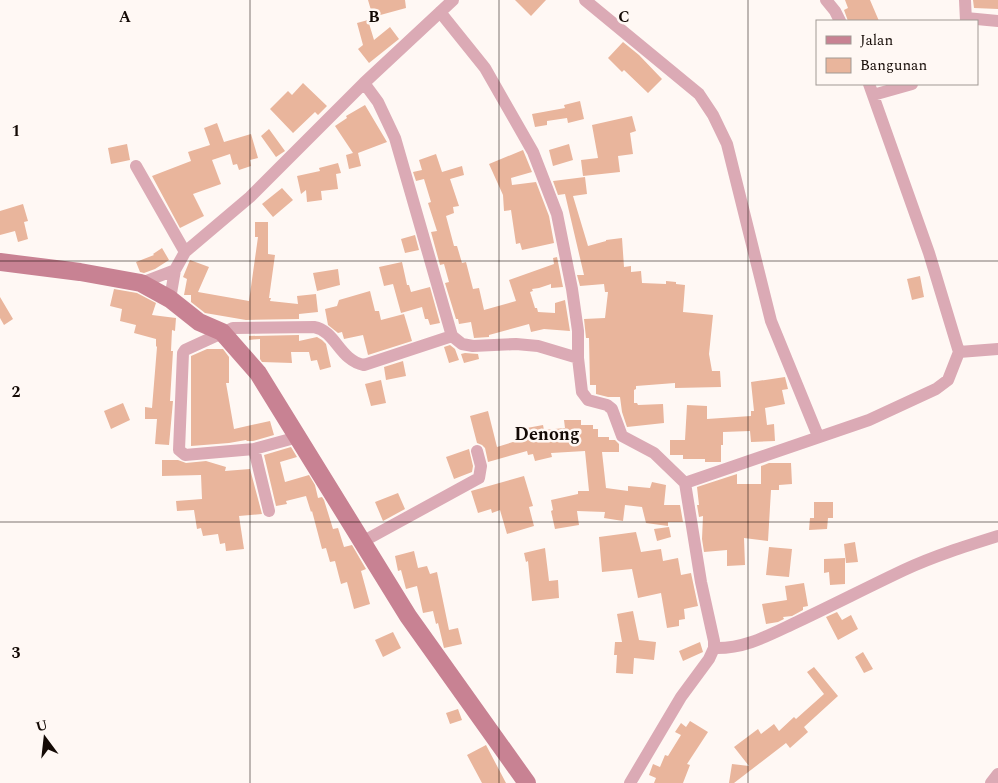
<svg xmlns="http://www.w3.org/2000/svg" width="998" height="783" viewBox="0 0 998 783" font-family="Spectral,serif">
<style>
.building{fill:#e9b59c}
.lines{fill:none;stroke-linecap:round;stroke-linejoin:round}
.street{stroke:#dbaab5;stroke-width:12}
.secondary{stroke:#c88293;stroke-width:18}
.grid{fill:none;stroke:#140a05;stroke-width:1;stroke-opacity:0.55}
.labels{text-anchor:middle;stroke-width:5;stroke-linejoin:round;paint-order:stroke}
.quarter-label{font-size:18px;font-weight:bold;fill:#140a05;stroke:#fff8f4}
.grid-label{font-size:16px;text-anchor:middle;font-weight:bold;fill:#140a05;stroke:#fff8f4;stroke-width:5;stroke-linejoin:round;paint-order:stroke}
</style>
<rect width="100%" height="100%" fill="#fff8f4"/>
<!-- building -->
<path class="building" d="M368,0H405L406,8L373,17Z
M515,0H546L531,16Z
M845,0H870L879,21H848L844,10L848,8Z
M973,0H998V9L974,8Z
M368,20L374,40L390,27L399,39L369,63L358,49L363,45L357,23Z
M623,42L639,55L662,79L648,93L624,70L622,72L608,58Z
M303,83L327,106L318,115L315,112L293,133L270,109L288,91L292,95Z
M580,101L584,119L568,123L567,118L547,121V125L535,127L532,114L565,108L564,105Z
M365,105L387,142L358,153L361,166L349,169L346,155L353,153L335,126L347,118L346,116Z
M632,116L636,131L630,133L633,154L618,156L620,172L583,176L581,160L598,158L592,125Z
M217,123L224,142L251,134L258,158L250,160L251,166L239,170L237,164L233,165L230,154L212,160L221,184L193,194L204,216L180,228L152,176L191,161L188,152L210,145L204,128Z
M269,129L285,151L276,157L261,136Z
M127,144L130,160L111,164L108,148Z
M569,144L573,160L553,166L549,150Z
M523,150L532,172L511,178L512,185L536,182L549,216L554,243L522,250L520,243L516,244L511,210L504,211L503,195L489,164Z
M436,154L442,172L462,166L464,175L450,179L459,206L453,207L454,213L446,216L454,246H457L462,263L466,262L473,289L479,288L484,310L516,301L509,280L554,264L553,258L557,257L563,287L551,288V284L539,288L532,289L533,291L530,292L535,308H537L538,312L555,313V303L565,300L570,331L544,329L531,332L529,324L489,335V337L474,338L471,322L459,324L458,319H456L445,283L449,282L444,264L440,265L431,232L437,231L428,203L431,202L424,179L416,181L413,172L422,170L419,160Z
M338,163L341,173L336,174L338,189L321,191L322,200L307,202L306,190L301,194L297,176L320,171L319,168Z
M585,177L587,194L573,196L588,246L606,241V240L622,238L624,267L631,266V272L641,271L642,283L666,284V281L676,282V284L685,285L683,312L713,315L709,354L712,371H720L721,387L675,388V383L636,386V389L634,390V403H637L638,405L663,404L664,423L627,427L622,412L620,397H608L596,394V385H590L589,338H586L584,319L605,318L608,292H605L604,284L580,286L577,275H584L565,194L558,195L553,181Z
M282,188L293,200L273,217L262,204Z
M23,204L28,221L24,222L28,239L18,242L15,231L0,235V211Z
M255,222H268V254L275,255L269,298H271L270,301L298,304L297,296L316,294L318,312L299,314V319L246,320L205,313L191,302V295H184L187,279L183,277L190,260L209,267L198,292L249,301L258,237H255Z
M415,235L419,250L405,253L401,239Z
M162,248L169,260L155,269L144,273L140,272L136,262L154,255L153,254Z
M402,262L407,285H409L411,292L430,287L440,323L430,325L428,319H425L422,307L401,313L393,284L384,286L379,267Z
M338,269L340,285L317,291L313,273Z
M920,276L924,297L912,300L907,279Z
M114,289L137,293L156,303L152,315L176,318L175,331L172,330L171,351H173L170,401H173L169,445L155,444L157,419H145V407L152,408L157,347L156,346V339L134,333L136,325L120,321L122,309L110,306Z
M370,291L375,311H379L381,320L404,314L412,341L368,355L363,335L344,339L342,332L338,333L328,325L325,309L337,306L339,300Z
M0,297L13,319L4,325L0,318Z
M299,335V341L317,337L322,340L326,344L331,367L320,370L317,360L311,361L309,352H291L292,363L262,362L260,359V339L249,340V336Z
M450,345L455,349L459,360L449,363L444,347Z
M207,349H223L229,357V383H226L234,429L270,421L274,435L253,441H247L246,440L229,443L191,446V356Z
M465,353L478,354L479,359L464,363L461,354Z
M403,361L406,376L386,380L384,367Z
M785,377L788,389L782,390L785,404L765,408L767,425L774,424L775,441L751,442L750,431L723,432V445H721V462H705V459H683V455H670V440H685L687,405L707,406V419L751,416V411H754L751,382Z
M381,380L386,403L371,406L365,384Z
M123,403L130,420L111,429L104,411Z
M488,411L497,447L529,437L527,428L543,425L544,430L565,428L564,420H581V425H593V429H598V437H609V440H615L619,444V452H602L606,488L628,491V486L650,488L652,482L666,485L664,505H680L683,522H668V526L646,523L642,507L625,505L623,521L604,518L605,512L577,511L579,525L555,529L551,511L553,510L551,500L578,494V491H589L585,451L551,453L552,457L535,461L533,454L528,455L527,451L488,462L485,448L482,445L477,443L470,416Z
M291,447L297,457L280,462L285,482L309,475L315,485L318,498L322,497L324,500L333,529L338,528L344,547L352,545L366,569L361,571L370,604L354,609L347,582L341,584L335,561L330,562L326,548L322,549L312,511L311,512L306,496L286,501L287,504L276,506L264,455Z
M469,449L473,466L472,472L454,479L446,457Z
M162,460H178L186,463L206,461L226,467L225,471L250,469L262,514L239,516L244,549L226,551L225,543L220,544L218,534L203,536L201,528L197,529L194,510L177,511L176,501L202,499L201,475L162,476Z
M769,463H791L792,484L779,485V490H771L768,541L744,538L745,565L727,566V550L704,552L702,539L703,516L699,517L697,505H699L697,487L737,474V484H761V466Z
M524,476L533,506L529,507L534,526L507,534L500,510L492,513L491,509L478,513L471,491Z
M398,493L405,509L383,521L375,502Z
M814,502H833V518H828L827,529L809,530L810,518H814Z
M669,527L671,537L657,541L654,529Z
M636,532L641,552L661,549L663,561L678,558L681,575L691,573L698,606L684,609L685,619L679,620V626L667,628L661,593L638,598L632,569L602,572L599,537Z
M855,542L858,562L846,563L844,544Z
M769,547L792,549L789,577L766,575Z
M545,548L549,581L558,580L559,598L532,601L528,561L526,562L524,553Z
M414,551L418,568L427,566L430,574L437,572L449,630L458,628L462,644L444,648L438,623L436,624L433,611L423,613L417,586L406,589L401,570L398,571L395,556Z
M845,558V584L830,585L829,572L824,573V559Z
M804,583L808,606L803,607V610L792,616L783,617L784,619L778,622L766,624L762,604L787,600L785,586Z
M633,611L639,640L656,642L654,660L634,658L633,674L616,673L617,655H614L615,642H622L617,614Z
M837,612L842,620L851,615L858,629L838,640L826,617Z
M393,632L401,648L383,657L375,640Z
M700,642L703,652L683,661L679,651Z
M863,652L873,669L864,673L855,657Z
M814,667L838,696L804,727L808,732L790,748L786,743L734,783H729L732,764L749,766L734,747L758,729L761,734L774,724L779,731L794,717L796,719L824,694L807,672Z
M458,709L462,720L450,724L446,713Z
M690,721L708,732L687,764L690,765L683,783H654L656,778L649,775L653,764L660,767L665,755L668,756L681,735L675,732L681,723L686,727Z
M486,745L506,783H482L467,755Z"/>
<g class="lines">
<!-- street -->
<path class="street" d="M585,0L699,94L713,115L727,144L771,321L818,436
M826,0L835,11L840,21
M965,0L966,21
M440,12L485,68L533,152L557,214L572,289L578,331V358L582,392L588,400L607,405L612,409L622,436L654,453L685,483L869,420L936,389L948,380L959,352L998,349
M966,18L998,21
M364,83L378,102L395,138L452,336L462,344L473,346L516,344L538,346L578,358
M869,84L929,253L959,352
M873,95L912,84
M136,166L185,252
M141,283L175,270L185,252L250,197L364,83L453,0
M170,299L175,270
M298,437L254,449L185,455L179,450L183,353L185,350L233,328L314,327C336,331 339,360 364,365L452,336
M254,449L269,511
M362,542L479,478L481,466L477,451
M714,648C745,649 769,635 797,622C833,605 868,587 904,570C934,556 966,546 998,536
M630,783L681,697L709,659L714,648V641L701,582L685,483
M991,783L998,774"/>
<!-- secondary -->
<path class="secondary" d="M0,262L80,272L141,283L170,299L199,322L222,332L258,373L408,616L527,783"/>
</g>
<!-- grid -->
<path class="grid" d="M250,0V783M499,0V783M748,0V783M0,261H998M0,522H998"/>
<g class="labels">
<!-- quarter labels -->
<g class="quarter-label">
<text x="547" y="440">Denong</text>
</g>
</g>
<g class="grid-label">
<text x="125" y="22">A</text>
<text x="374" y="22">B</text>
<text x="624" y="22">C</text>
<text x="16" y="136">1</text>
<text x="16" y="397">2</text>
<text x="16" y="658">3</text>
</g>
<!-- legend -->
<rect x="816" y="20" width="162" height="65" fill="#fff8f4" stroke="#a19994"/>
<rect x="826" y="36" width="25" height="8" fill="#c88293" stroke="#a19994"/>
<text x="860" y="45" font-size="15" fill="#140a05">Jalan</text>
<rect x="826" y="58" width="25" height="15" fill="#e9b59c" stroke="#a19994"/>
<text x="860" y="70" font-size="15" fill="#140a05">Bangunan</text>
<!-- north arrow -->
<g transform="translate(45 738) rotate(345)" stroke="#fff8f4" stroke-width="4" paint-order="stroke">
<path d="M0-4L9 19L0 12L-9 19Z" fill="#140a05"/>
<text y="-8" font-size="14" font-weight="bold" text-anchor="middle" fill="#140a05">U</text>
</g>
</svg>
